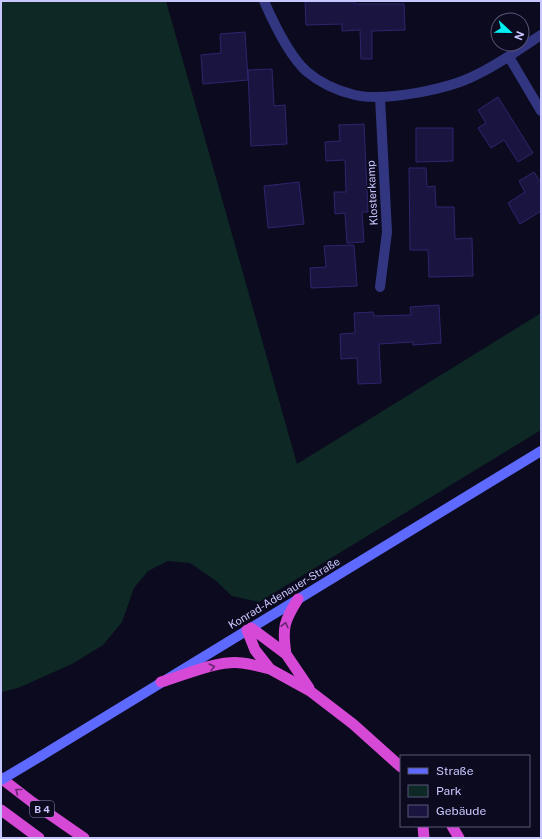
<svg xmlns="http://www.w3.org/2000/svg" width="542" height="839" viewBox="0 0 542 839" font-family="'Public Sans',sans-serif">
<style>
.green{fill:#0d2825}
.building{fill:#1a1540;stroke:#2d256e}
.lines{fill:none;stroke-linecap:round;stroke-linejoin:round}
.minor{stroke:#323681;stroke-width:10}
.secondary{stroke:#5e69ff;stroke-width:10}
.trunk{stroke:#d648d6;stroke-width:11}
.secondary-bridge{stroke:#5e69ff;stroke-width:10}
.oneway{stroke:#672671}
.labels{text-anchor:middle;stroke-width:3;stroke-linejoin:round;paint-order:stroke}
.shield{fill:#0c0a1e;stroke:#908ebc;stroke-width:1}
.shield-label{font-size:10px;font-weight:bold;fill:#c9c7ff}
.street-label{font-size:11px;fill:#c9c7ff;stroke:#0c0a1e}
</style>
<rect width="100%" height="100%" fill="#0c0a1e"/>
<!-- green -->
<path class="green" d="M1,1H166L297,464L541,313V430L259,602L232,596L215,580L190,563L168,561L148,571L134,588L122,622L103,645L72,664L18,688L1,692Z"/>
<!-- building -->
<path class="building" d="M305,1H354V4H404L405,30L372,31V59H361L360,30L342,31V24L306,25Z
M245,32L248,80L203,84L201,55L221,53L220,34Z
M272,69L274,106L285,105L287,144L251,146L248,70Z
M498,97L533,153L518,162L504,140L491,148L478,128L486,123L478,110Z
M364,124L368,212H362L364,242L347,243L345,213L335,214L334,192H346L345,160L326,161L325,142L340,141L339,125Z
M416,128H453V161L416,162Z
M409,168H426L427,187L435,186L436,207H454L455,239L472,238L473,276L429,277L428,250H410Z
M534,172L541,183V211L520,224L508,203L525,192L519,181Z
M299,182L304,224L268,228L264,186Z
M354,245L357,286L311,288L310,268L326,267L324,246Z
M439,305L441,343L413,345V342L379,344L381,383L358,384L357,358L341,359L340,334L355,333L354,313L373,312L374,316L411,315L410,307Z"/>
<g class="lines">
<!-- minor -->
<path class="minor" d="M264,1C274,24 288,54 306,71C320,83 338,91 355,95C385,102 449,89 476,75C499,64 520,49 541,35
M509,57L541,111
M380,97L387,232L380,287"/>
<!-- secondary -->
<path class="secondary" d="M41,756L541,451"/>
<!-- trunk -->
<path class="trunk" d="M251,628L286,654L309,688
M247,630L255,650L270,669L310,691L353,724L401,767
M286,654C282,628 284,621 298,599
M161,682C185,675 217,660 242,663C252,664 261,667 270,669
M1,778L32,802L84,838
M1,810L39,838
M423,826L424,838
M452,826L459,838"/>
<!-- secondary-bridge -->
<path class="secondary-bridge" d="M1,780L41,756"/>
</g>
<!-- one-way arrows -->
<defs><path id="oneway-chevron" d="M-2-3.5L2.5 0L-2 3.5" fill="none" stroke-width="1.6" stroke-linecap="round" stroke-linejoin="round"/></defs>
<g class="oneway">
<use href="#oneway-chevron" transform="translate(285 625) rotate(-77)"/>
<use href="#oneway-chevron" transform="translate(212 667) rotate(-14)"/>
<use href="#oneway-chevron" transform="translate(18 791) rotate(-142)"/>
</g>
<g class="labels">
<!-- shield labels -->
<rect class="shield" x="30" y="801" width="24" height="16" rx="3"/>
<g class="shield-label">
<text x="42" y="813">B 4</text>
</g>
<!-- street labels -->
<g class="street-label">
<text transform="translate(372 193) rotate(-93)" y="4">Klosterkamp</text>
<text transform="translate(284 593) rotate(-31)" y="4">Konrad-Adenauer-Straße</text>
</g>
</g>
<!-- border -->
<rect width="542" height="839" fill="none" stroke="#c9c7ff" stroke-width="4"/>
<!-- legend -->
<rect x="400" y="755" width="130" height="72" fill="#0c0a1e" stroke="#585678"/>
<rect x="408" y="768" width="20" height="6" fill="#5e69ff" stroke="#585678"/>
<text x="436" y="775" font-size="12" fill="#c9c7ff">Straße</text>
<rect x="408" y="785" width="20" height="12" fill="#0d2825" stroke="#585678"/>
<text x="436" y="795" font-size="12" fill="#c9c7ff">Park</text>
<rect x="408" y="805" width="20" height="12" fill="#1a1540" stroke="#585678"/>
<text x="436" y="815" font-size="12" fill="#c9c7ff">Gebäude</text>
<!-- north arrow -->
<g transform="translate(510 32) rotate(112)"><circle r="19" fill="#0c0a1e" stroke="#585678"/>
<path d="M0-3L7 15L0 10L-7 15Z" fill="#00f0f2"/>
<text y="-6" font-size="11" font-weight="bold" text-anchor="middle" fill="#c9c7ff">N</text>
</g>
</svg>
